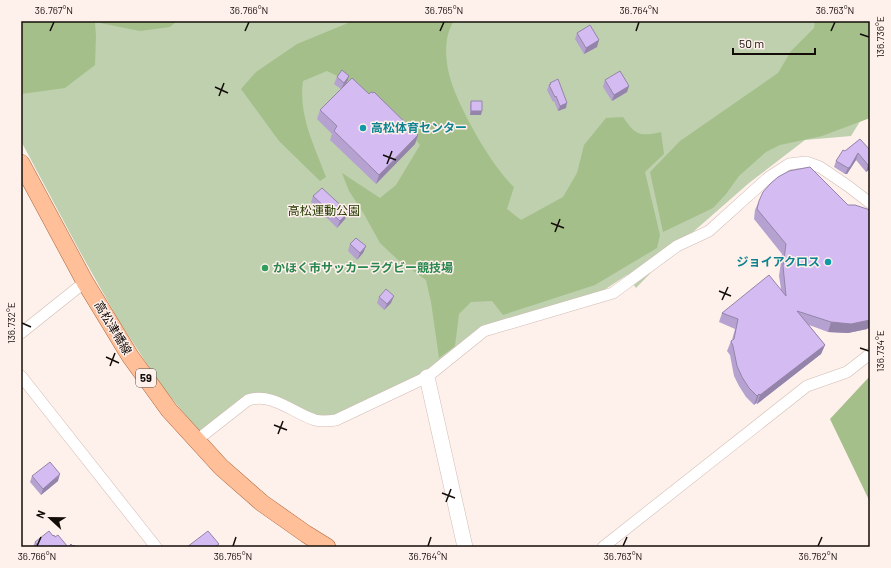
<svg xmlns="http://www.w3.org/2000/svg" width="891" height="568" viewBox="0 0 891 568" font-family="Barlow,'Noto Sans JP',sans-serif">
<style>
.green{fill:#bed0ae}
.forest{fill:#a4bf8a}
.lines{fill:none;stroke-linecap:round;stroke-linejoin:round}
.street-casing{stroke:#d1bbb3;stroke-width:12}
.secondary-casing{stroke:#d1bbb3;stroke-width:16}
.primary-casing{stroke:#ab653a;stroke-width:18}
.street{stroke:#fff;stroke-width:11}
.secondary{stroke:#fff;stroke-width:15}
.primary{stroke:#febf99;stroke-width:17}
.wall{fill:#b6a2d0}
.shaded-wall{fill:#9484a9}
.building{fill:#d4bcf2;stroke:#9484a9}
.ticks{fill:none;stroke:#130c09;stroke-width:1.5}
.culture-dot{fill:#0f9aa8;stroke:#fef0eb;stroke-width:1.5}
.leisure-dot{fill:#2e9e5b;stroke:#fef0eb;stroke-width:1.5}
.labels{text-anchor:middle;stroke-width:3;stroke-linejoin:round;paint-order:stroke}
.shield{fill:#fef0eb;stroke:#5a504d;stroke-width:1}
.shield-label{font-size:11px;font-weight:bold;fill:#130c09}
.culture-label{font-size:12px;font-weight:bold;fill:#0d838f;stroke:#fef0eb;text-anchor:start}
.park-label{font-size:12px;fill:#233a00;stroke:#fef0eb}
.leisure-label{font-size:12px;font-weight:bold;fill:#27864d;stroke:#fef0eb;text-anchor:start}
.street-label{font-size:12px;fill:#130c09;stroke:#fef0eb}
.neatline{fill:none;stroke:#130c09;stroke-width:1.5}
.ticks-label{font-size:10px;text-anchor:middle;fill:#130c09}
</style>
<rect width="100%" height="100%" fill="#fef0eb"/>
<!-- green -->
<path class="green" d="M21,21H854L864,115L851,136L805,140L749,183L677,246L636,288L627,275L604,290L483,327L433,369L334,418H316L272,395L263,393L248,394L201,434L160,384L119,321L79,250L21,141Z"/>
<!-- forest -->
<path class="forest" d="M21,21H177L170,27L140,31L95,22L96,36L95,65L65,88L21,94Z
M353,21H454C444,35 445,58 449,74C456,104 492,167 514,187L507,209L521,220L563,197L577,173L584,145L606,118L623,117C635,135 640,137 661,132L664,154L645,172L660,235L657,248L595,285L503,315L492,301L471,302L459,314L455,346L439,358L431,302L426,280L397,259L380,243L364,214L349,191L342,173L380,198L396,185L420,145L386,106L350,82L327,71L303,81C298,115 315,147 326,177L320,181L279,141L241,89L256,72L297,44Z
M815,21H870V118L822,136L780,145L766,152L739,176L726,194L713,208L663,232L650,172L680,141L778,73L791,51L814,28Z
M870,376V502L830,419Z"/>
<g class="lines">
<!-- street casing -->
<g class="street-casing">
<path id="street" d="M21,333L85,282
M21,376L156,547
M197,440L248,400C272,392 293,413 315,420C322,422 329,421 336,420L427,377L484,331L613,293L677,246L709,231L769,177L789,164L806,162L820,167L848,186L870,203
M603,547L807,386L847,372L870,354"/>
</g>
<!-- secondary casing -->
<g class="secondary-casing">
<path id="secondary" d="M427,377L465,547"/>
</g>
<!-- primary casing -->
<g class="primary-casing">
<path id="primary" d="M21,163L85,282L130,356L169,410L221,467L262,503L306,534L327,547"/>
</g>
<!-- street -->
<use href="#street" class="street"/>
<!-- secondary -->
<use href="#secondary" class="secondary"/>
<!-- primary -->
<use href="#primary" class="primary"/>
</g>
<!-- wall -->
<path class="wall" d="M577,33L597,47L584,54L575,39Z
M349,76L347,82L343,87L369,94L418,135L415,144L376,184L330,140L332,134L317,119L320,110L341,89L334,84L337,77Z
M605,80L629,86L627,92L612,101L603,87Z
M550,83L566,108L558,111L554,101L553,102L547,90Z
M471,101L481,115H470V105Z
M860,139L870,169L866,172L856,160L847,174H845L834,167L836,161L845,151Z
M313,196L348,212L345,219L337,228L311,202Z
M759,201L867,329L848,333L828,332L809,325L825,345L821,354L757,404L756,403L754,405L746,397L739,386L734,376L730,355L727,351L731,341L732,340L735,329L719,322L722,313L781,289L779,276L782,254L754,219L755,210Z
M350,244L366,246L363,253L357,260L348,251Z
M379,297L391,303L384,310L377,303Z
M32,476L58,481L41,495L30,482Z
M53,536L68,547L73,546L76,547H33L35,542Z"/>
<!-- shaded-wall -->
<path class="shaded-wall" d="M599,40L597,47L584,54L586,48Z
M349,76L347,82L341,89L344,83Z
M629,86L627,92L612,101L614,95Z
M567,103L566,108L558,111L560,106Z
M471,111H482L481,115H470Z
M418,135L415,144L376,184L379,175Z
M858,153L856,160L847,174H845L848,168Z
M870,164V169L866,172L868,165Z
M348,212L345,219L337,228L340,221Z
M366,246L363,253L357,260L360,253Z
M394,296L391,303L384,310L387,304Z
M870,320V327L867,329L848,333L828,332L831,322Z
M825,345L821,354L757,404L760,395Z
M759,394L756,403L754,405L757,396Z
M60,474L58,481L41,495L43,489Z"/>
<!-- building -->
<path class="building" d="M590,25L599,40L586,48L577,33Z
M342,70L349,76L344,83L337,77Z
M620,71L629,86L614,95L605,80Z
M352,78L369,94L371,92L373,93L374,92L418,135L379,175L334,131L337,126L320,110Z
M558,79L567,103L560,106L556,96L555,97L549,85L551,84L550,83Z
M471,101H482V111H471Z
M860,139L870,150V164L868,165L858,153L850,167L848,168L836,161L843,150L845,151Z
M810,167L848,205H855L870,210V320L851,324L831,322L797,311L825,345L760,395L759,394L757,396L749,388L742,377L737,366L733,346L731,341L734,339L738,319L722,313L769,275L786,296L783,266L786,244L757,209L759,201L763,192L770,184L778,177L789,171Z
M322,188L348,212L340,221L313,196Z
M356,238L366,246L360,253L350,244Z
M386,289L394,296L387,304L379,297Z
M50,462L60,474L43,489L32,476Z
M49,531L53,536L54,535L55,537L58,535L68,547L71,544L73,546L74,545L76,547H39L35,542Z
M208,531L219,544L215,547H187Z"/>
<!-- ticks -->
<path class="ticks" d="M50,31L54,22M245,31L249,22M440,31L444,22M636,31L639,22M831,31L835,22M860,34L869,37M215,87L228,93M219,96L224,83M383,155L396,160M387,164L392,151M551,223L564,228M555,232L560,219M719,291L731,296M722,300L728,287M22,323L31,327M860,348L869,351M106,357L119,363M110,366L115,353M274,425L287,430M278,434L283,421M442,493L455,498M446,502L451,489M37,546L41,537M233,546L236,537M428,546L431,537M623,546L627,537M818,546L822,537"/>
<!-- markers -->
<g class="culture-dot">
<circle cx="363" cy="128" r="4"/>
<circle cx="828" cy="262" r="4"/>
</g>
<circle class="leisure-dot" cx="265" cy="268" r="4"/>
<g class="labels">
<!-- shield labels -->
<rect class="shield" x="136" y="369" width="20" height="18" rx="3"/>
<g class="shield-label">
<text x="146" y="382">59</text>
</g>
<!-- culture labels -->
<g class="culture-label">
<text x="371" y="132">高松体育センター</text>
<text x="820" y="266" text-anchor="end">ジョイアクロス</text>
</g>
<!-- park labels -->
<g class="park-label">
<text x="324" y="215">高松運動公園</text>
</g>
<!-- leisure labels -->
<g class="leisure-label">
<text x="273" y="272">かほく市サッカーラグビー競技場</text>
</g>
<!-- street labels -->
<g class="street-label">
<text transform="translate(113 328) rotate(59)" y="4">高松津幡線</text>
</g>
</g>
<!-- border -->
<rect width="891" height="568" fill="none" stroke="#fef0eb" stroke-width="44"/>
<!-- north arrow -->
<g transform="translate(50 518) rotate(292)" stroke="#fef0eb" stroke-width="3" paint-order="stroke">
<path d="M0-3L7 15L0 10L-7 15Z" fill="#130c09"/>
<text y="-6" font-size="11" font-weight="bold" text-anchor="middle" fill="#130c09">N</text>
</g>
<!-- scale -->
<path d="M733 48v6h82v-6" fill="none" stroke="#130c09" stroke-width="2"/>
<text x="739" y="48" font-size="12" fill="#130c09" stroke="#fef0eb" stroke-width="3" paint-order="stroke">50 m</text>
<rect x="22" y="22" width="847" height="524" class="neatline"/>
<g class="ticks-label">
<text x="54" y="14">36.767°N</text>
<text x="249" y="14">36.766°N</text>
<text x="444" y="14">36.765°N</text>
<text x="639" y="14">36.764°N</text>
<text x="835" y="14">36.763°N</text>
<text transform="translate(880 37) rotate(-90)" y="4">136.736°E</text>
<text transform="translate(11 323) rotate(-90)" y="4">136.732°E</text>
<text transform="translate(880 351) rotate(-90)" y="4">136.734°E</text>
<text x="37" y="560">36.766°N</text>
<text x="233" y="560">36.765°N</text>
<text x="428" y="560">36.764°N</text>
<text x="623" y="560">36.763°N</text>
<text x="818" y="560">36.762°N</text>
</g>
</svg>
